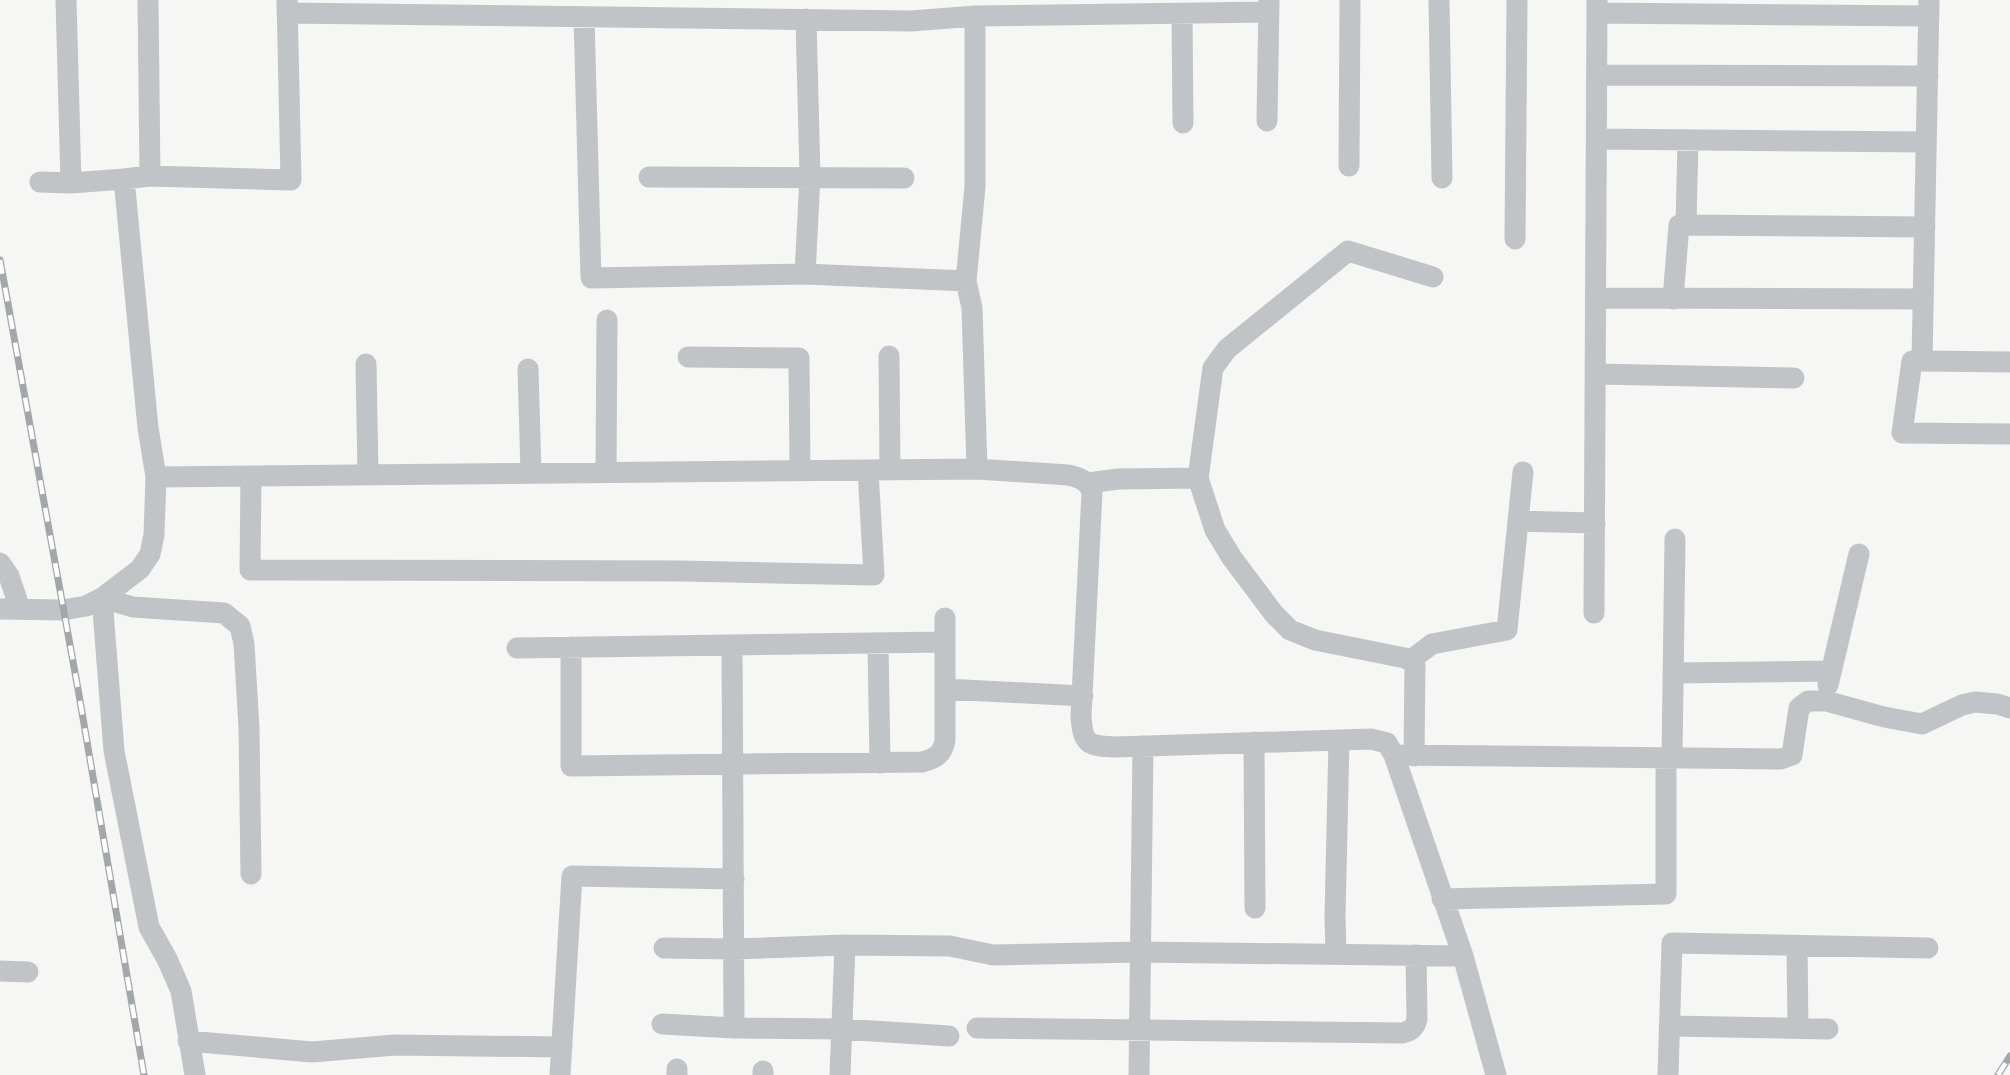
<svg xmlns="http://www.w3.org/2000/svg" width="2010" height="1075" viewBox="0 0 2010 1075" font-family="Inter,sans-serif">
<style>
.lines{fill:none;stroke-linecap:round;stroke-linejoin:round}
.minor{stroke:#c0c4c7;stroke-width:21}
.rail-casing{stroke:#a2a7ac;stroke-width:7}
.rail{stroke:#fff;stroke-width:4.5;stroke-dasharray:14;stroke-linecap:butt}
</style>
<rect width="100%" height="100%" fill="#f6f7f4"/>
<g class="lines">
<!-- minor -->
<path class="minor" d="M66,0L71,183
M148,0L150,176
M1439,0L1442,178
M1929,0L1922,361H1912L1902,433L2010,434
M287,13L911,21L975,16L1269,12
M1597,13L1929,16
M1182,14L1183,123
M975,16V187L966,281L972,308L977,469
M584,17L591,278L805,274L966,281
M1597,75L1928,76
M1267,121L1269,1
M1597,139L1926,142
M1349,166L1350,0
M649,177L904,178
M40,182L71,183L124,179
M1686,225L1688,140
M1515,239L1517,0
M805,274L810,177L806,19
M1597,298L1923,299
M1673,299L1679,225L1925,227
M889,356L890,470
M688,357L799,358L800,471
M1922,361L2010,362
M366,364L368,475
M528,369L531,473
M1596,374L1794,378
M606,472L607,320
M251,476L250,570L682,571L874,575L868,470
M156,477L977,469L1068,475C1081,478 1087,480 1092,492L1081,716C1083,745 1088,746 1116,747L1371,739L1387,743L1394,755L1463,956L1496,1075
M1198,478L1213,368L1227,349L1348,251L1433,277
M1088,483L1118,479L1198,478L1215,530L1232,558L1274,614L1290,630L1315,640L1405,658L1415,663L1414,756
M1519,521L1595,523
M0,563L9,576L20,609
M0,609L63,610L86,606L102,598L140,569L150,554L154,535L156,477L148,428L124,179L150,176L291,180L287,0
M1594,613L1597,0
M878,643L880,763
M732,645L734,1028
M571,647V766L922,762C935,759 943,754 945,740V618
M517,648L945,642
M1411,660L1432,644L1507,630L1523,472
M1673,673L1831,671
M1828,685L1859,554
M945,689L1083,696
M1254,742L1255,908
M1394,755L1781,759L1792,755L1799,708L1808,701H1826L1884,717L1922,724L1962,705L1975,702L1997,704L2010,708
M1672,758L1675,539
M1442,899L1666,894V758
M1797,946L1798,1028
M664,948L734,949L845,945L950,946L993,955L1140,952L1463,956
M1336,954L1335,917L1339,740
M0,971L28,972
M662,1024L734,1028L842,1029L949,1036
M1670,1026L1828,1029
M977,1028L1402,1033C1411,1031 1415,1028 1417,1019L1416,955
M188,1041L312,1052L395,1045L562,1047
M677,1069V1075
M763,1071V1075
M195,1075L181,991L167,959L149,927L114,751L102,598L133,607L224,613L240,626L244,644L249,728L251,874
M560,1075L572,876L734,879
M840,1075L845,945
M1139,1075L1143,746
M1668,1075L1672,943L1928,948"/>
<!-- rail casing -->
<g class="rail-casing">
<path id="rail" d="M0,260L78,689L144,1075
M1998,1075L2010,1056"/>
</g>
<!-- rail -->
<use href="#rail" class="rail"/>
</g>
</svg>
